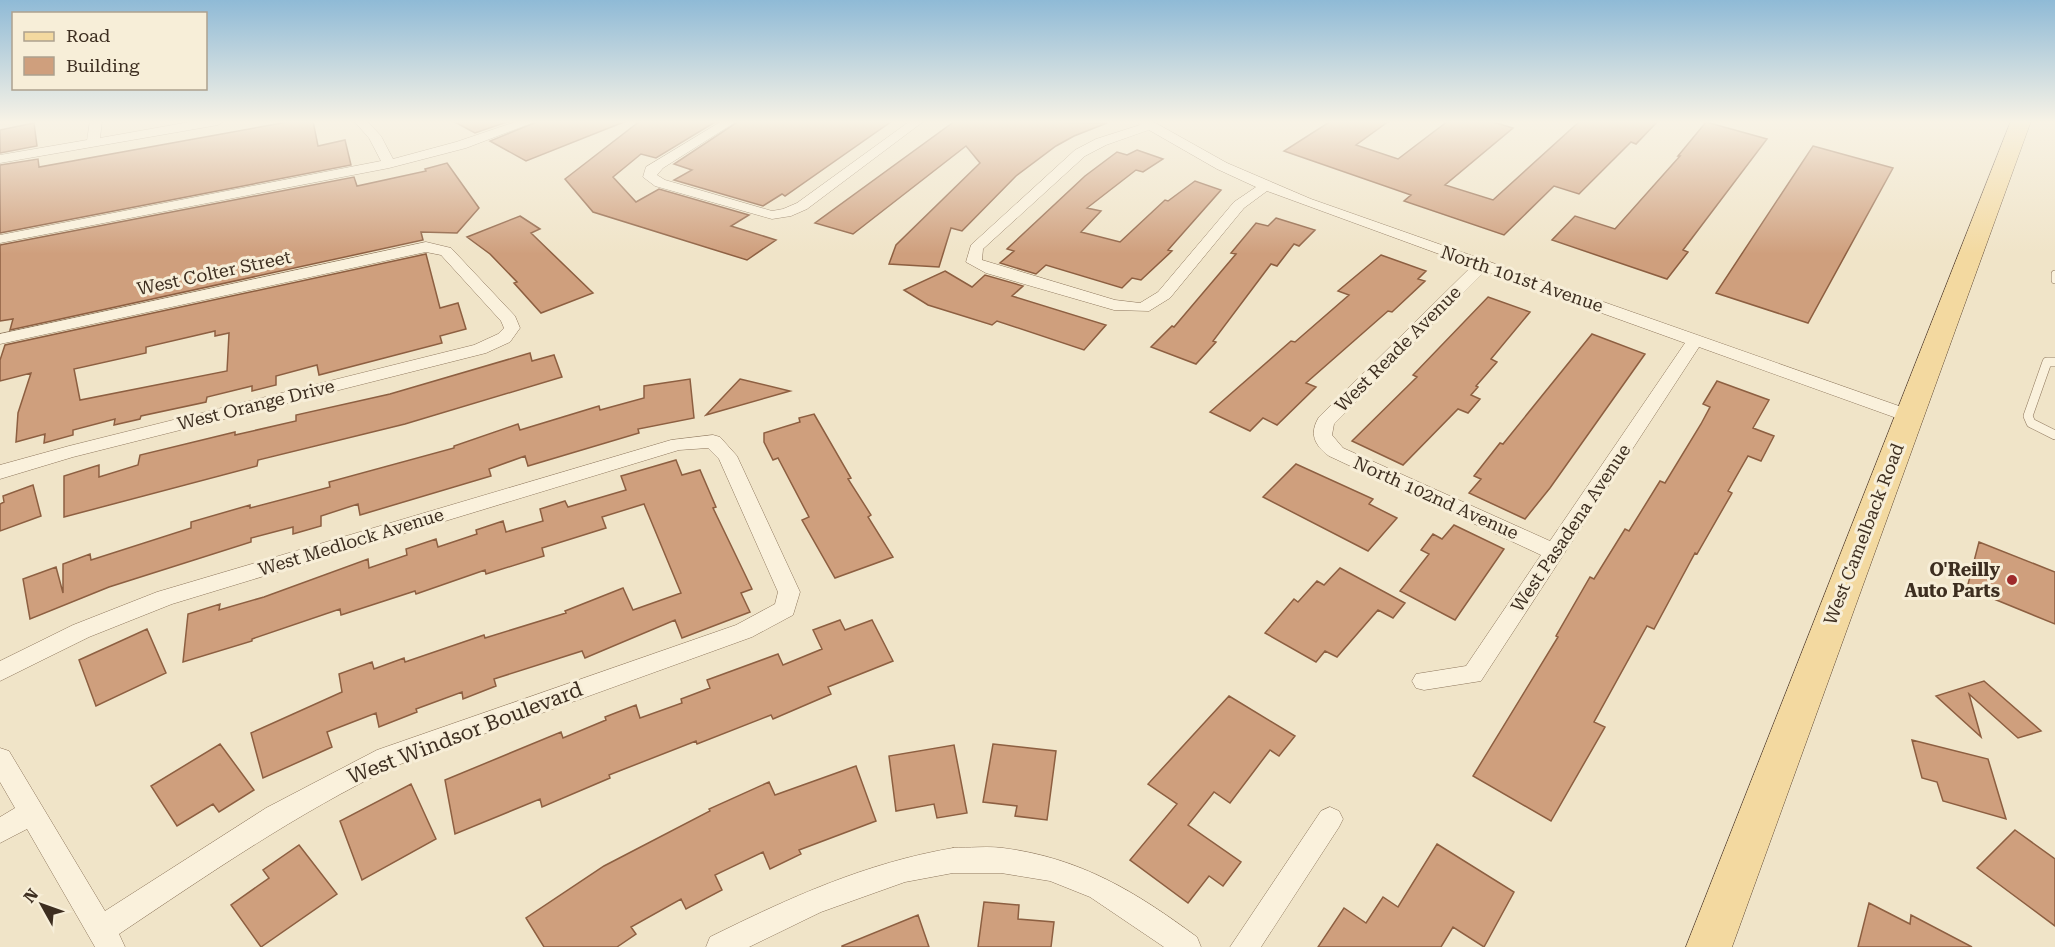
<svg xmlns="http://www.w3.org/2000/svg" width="2055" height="947" viewBox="0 0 2055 947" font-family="'Roboto Serif',serif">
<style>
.building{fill:#cf9f7d;stroke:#8d5f41;stroke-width:1.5;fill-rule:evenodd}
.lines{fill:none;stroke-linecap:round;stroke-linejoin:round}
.service-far1-casing{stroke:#8d765c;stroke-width:8}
.service-casing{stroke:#8d765c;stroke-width:10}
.minor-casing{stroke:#8d765c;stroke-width:1}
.primary-casing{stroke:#5b4430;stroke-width:1}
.service-far1{stroke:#faf1dc;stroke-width:7}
.service{stroke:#faf1dc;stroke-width:9}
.minor{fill:#faf1dc;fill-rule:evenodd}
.primary{fill:#f3d9a0;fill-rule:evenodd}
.poi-dot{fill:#9e2a2b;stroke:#f7eed8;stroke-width:2}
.labels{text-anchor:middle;stroke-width:6;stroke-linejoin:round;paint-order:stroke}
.street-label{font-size:18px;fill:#3d2e20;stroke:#f7eed8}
.poi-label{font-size:18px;font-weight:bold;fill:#3d2e20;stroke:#f7eed8;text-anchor:end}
.near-street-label{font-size:21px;fill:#3d2e20;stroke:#f7eed8}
</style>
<rect width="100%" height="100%" fill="#f0e4c8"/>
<!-- building -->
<path class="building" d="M293,121H313L318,146L345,140L351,165L0,233V165L38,159L39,167Z
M453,121H510L475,133Z
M539,121H624V122L526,161L490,141Z
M640,121H717L656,158L641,154L613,177L636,202L659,189L749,215L731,226L776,240L747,260L593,212L565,179Z
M739,121H892L785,196L782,194L763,206L674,180L692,170L674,164Z
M955,121L1107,123L1074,136L1056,146L1016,176L962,231L951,228L939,267L889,264L896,245L980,163L966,146L853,234L815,223Z
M1331,121H1389L1356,145L1398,159L1448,121H1490L1513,128L1445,185L1493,200L1580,121H1658L1636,144L1631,142L1579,194L1554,186L1504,235L1404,201L1411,195L1284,151Z
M1706,122L1767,139L1683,250L1688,252L1667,279L1552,240L1575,216L1615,229L1680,156H1678Z
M34,123L37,146L0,153V130Z
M1813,146L1893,168L1808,323L1716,293Z
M1137,150L1163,159L1143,172L1136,170L1087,208L1101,211L1081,232L1120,242L1165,200L1168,201L1195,181L1221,190L1168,250L1172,251L1141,280L1132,278L1122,288L1046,265L1036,274L1000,263L1014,251L1007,249L1085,176L1117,152L1127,155Z
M447,163L479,208L457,233L421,232L423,240L10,330L13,319L0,321V245L354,177L357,186L426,171L425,169Z
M520,216L540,229L531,233L593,293L541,313L514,283L517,282L490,254L467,237Z
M1276,218L1315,230L1299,246L1294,244L1277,266L1271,264L1213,341L1216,342L1196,364L1151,347L1172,326L1174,327L1236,254L1231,253L1256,223L1268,226Z
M426,254L440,308L458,303L466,329L440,336L442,343L319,375L317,365L276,376V385L252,391V386L207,397L206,402L141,416L140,419L114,425L115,419L73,430V435L44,443L45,434L16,442L18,413L31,373L0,381V360L5,345ZM215,331V336L229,333L227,371L80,400L74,369L146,353V347Z
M1381,255L1426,271L1418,279L1425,281L1392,312L1388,311L1306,383L1316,387L1277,425L1263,418L1250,431L1210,412L1291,341L1295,342L1349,295L1338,291Z
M945,271L972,287L985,275L1023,286L1012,296L1106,325L1084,350L997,321L992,325L928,305L904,290Z
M1488,297L1530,312L1491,359L1497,362L1476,386L1478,387L1471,395L1480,399L1468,413L1458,409L1403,465L1352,441L1417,377L1413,375Z
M1592,334L1645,354L1550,488L1525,519L1469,493L1481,479L1474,476L1500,443L1503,444Z
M530,353L532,361L554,355L562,377L405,424L258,460L257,466L64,517V476L99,465V477L138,465L140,455L235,432V435L296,421V415L390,394Z
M690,379L694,418L638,429L639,433L528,466L525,456L489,469L491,476L360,515L358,504L321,516V526L293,534V527L251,538V542L109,587L30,619L23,579L56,567L63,593V564L90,554L91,560L191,528V522L250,505V508L330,487L329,482L454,448V446L518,424L520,430L599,406L600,410L644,398V386Z
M740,379L790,391L706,415Z
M1717,381L1769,400L1753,428L1774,436L1761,461L1748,456L1728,491L1732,493L1697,554L1695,553L1654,629L1647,626L1594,722L1605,727L1551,821L1473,776L1558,637L1556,636L1590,577L1594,579L1625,529L1629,531L1660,481L1665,483L1701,424L1710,407L1703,404Z
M814,414L851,478L848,479L871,515L868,517L893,557L835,578L802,520L809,517L778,458L773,460L764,442V433L800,422L799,418Z
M676,460L682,475L700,470L716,507L713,508L752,589L741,593L750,612L682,638L675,620L585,658L582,651L494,679L496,686L463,699L462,692L416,709L417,712L379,727L376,713L327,732L332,747L263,778L251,733L342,692L339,674L372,662L374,669L404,658L405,662L484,635L485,638L566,613L565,611L623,588L633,610L681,593L644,504L602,517L606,528L542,548L544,556L486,574L485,570L416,594L415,591L341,615L340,609L252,639V641L183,662L188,614L220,604L219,610L264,597L368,559L369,568L407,555L406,549L436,539L438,547L477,534L476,530L503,521L506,532L543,521L540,509L565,501L568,507L626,490L621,476Z
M1296,464L1373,499L1369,504L1397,518L1368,551L1263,497Z
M33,485L41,516L0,531V504L4,502L3,496Z
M1454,525L1504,549L1455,620L1400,591L1429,554L1421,550L1433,534L1442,539Z
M1979,542L2055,572V624L1967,588Z
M1340,568L1405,603L1393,618L1378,610L1337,657L1325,651L1316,662L1265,633L1294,599L1298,602L1317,581L1324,585Z
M840,620L845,630L872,620L893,661L828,687L831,694L773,719L771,715L697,744L696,741L609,775L610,778L542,807L540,799L455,834L445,780L561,732L563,738L606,720L605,717L636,705L640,718L682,703L681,699L710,688L707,680L778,654L783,665L822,649L813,630Z
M147,629L166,673L96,706L79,660Z
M1984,681L2041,731L2018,738L1969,694L1981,737L1936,696Z
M1229,696L1295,736L1279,756L1270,750L1230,803L1214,792L1188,825L1241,862L1223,886L1209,876L1188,903L1130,860L1177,804L1148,784Z
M1912,740L1988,759L2006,819L1943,801L1937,782L1922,778Z
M220,744L254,790L219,812L213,804L177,826L151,786Z
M993,744L1056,751L1047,820L1015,816L1017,806L983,802Z
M954,745L967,813L937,818L934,804L896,811L889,756Z
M856,766L876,821L799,850L801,854L770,869L763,852L715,875L722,890L686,909L681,899L631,927L636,934L617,947H544L526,918L604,866L710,811L709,809L769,782L775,795Z
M411,784L436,839L362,880L340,821Z
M2015,830L2055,859V926L1977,868Z
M1437,844L1514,892L1484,947L1453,927L1441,947H1318L1344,908L1366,923L1383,897L1398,907Z
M299,845L337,894L261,947L231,905L269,878L263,870Z
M984,902L1019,905L1018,919L1054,922L1051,947H978Z
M1869,903L1910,924L1911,915L1972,947H1858Z
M918,915L929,947H842V946Z"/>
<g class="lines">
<!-- service-far1 casing -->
<g class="service-far1-casing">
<path id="service-far1" d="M2055,274V280"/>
</g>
<!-- service casing -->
<g class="service-casing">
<path id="service" d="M2055,362H2047L2028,416L2031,423L2055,435"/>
</g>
<!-- minor casing -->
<g class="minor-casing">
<path id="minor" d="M90,121H102L100,138L195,121H224L218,125L0,163V155L87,140Z
M354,121H367L381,136L393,159L456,142L518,121H537L466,148L389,168L0,243V235L381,161L369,138Z
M722,121H737L663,168L657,175L665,180L772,211L783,209L797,203L910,121H924L807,209L791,216L772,219L655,186L643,177L646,167Z
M1137,121H1152L1227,163L1311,199L1916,412L1918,416L1916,420H1902L1699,347L1481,681L1424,690L1416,688L1412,681L1416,674L1466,666L1541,555L1329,456C1314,445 1309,433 1319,417L1472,266L1267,191L1244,208L1170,298L1149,311L1114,310L986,273L966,262L971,245L1075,150L1096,139L1140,125ZM1149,130L1217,169L1256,187L1234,202L1158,292L1140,303L1115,300L982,260L983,249L1085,156L1106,145ZM1485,271L1685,343L1550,541L1343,448L1332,435L1334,424Z
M426,242L451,248L515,316L520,328L510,342L486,353L73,457L0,479V465L69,446L474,345L498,334L504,328L501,321L441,255L426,252L0,344V334Z
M713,435L720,437L737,456L800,592L793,615L752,637L395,766C297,813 209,874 119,934L125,947H95L27,829L0,843V817L15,808L0,782V748L9,751L105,911L266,808L377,750L736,625L775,604L778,592L719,459L708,448L679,450L172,604L89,637L0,681V661L73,625L157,592L671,440Z
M1330,807L1339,811L1343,819L1339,827L1261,947H1230L1321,811Z
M953,848C969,848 987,846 1003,848C1081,858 1136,892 1197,937L1201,947H1164L1090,897L1050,881L1001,873H953L905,882L821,912L749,947H706L710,937C789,898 865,863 953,848Z"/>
</g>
<!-- primary casing -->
<g class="primary-casing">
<path id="primary" d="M2011,121H2031L1732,947H1686Z"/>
</g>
<!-- service-far1 -->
<use href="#service-far1" class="service-far1"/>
<!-- service -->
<use href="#service" class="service"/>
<!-- minor -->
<use href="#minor" class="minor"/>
<!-- primary -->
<use href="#primary" class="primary"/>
</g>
<!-- sky -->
<linearGradient id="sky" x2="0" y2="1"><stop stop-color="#8fbad6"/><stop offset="0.48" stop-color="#f8f3e6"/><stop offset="1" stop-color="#f8f3e6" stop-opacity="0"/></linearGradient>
<rect width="2055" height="254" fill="url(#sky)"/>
<!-- markers -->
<circle class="poi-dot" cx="2012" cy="580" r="6"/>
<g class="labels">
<!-- street labels -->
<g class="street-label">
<text transform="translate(214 273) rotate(-12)" y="6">West Colter Street</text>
<text transform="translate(1522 279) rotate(19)" y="6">North 101st Avenue</text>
<text transform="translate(1398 349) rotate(-45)" y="6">West Reade Avenue</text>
<text transform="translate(256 405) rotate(-14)" y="6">West Orange Drive</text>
<text transform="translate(1436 498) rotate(24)" y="6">North 102nd Avenue</text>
<text transform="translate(1571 528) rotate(-56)" y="6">West Pasadena Avenue</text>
<text transform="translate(1864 534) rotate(-69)" y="6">West Camelback Road</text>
<text transform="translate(351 542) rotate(-17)" y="6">West Medlock Avenue</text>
</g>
<!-- poi labels -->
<g class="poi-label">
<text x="2000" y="576">O'Reilly<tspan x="2000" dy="21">Auto Parts</tspan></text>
</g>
<!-- near-street labels -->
<g class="near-street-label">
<text transform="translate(465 733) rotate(-21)" y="7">West Windsor Boulevard</text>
</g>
</g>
<!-- legend -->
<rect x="12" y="12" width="195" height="78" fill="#f7eed8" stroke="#ada18e" stroke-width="1.5"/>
<rect x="24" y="32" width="30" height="9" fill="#f3d9a0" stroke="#ada18e" stroke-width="1.5"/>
<text x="66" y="42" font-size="18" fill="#3d2e20">Road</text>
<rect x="24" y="57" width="30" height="18" fill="#cf9f7d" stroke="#ada18e" stroke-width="1.5"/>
<text x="66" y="72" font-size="18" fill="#3d2e20">Building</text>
<!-- north arrow -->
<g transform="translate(42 905) rotate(310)" stroke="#f7eed8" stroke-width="4.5" paint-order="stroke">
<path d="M0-4.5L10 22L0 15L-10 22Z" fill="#3d2e20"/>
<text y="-9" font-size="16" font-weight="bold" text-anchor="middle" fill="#3d2e20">N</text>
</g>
</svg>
